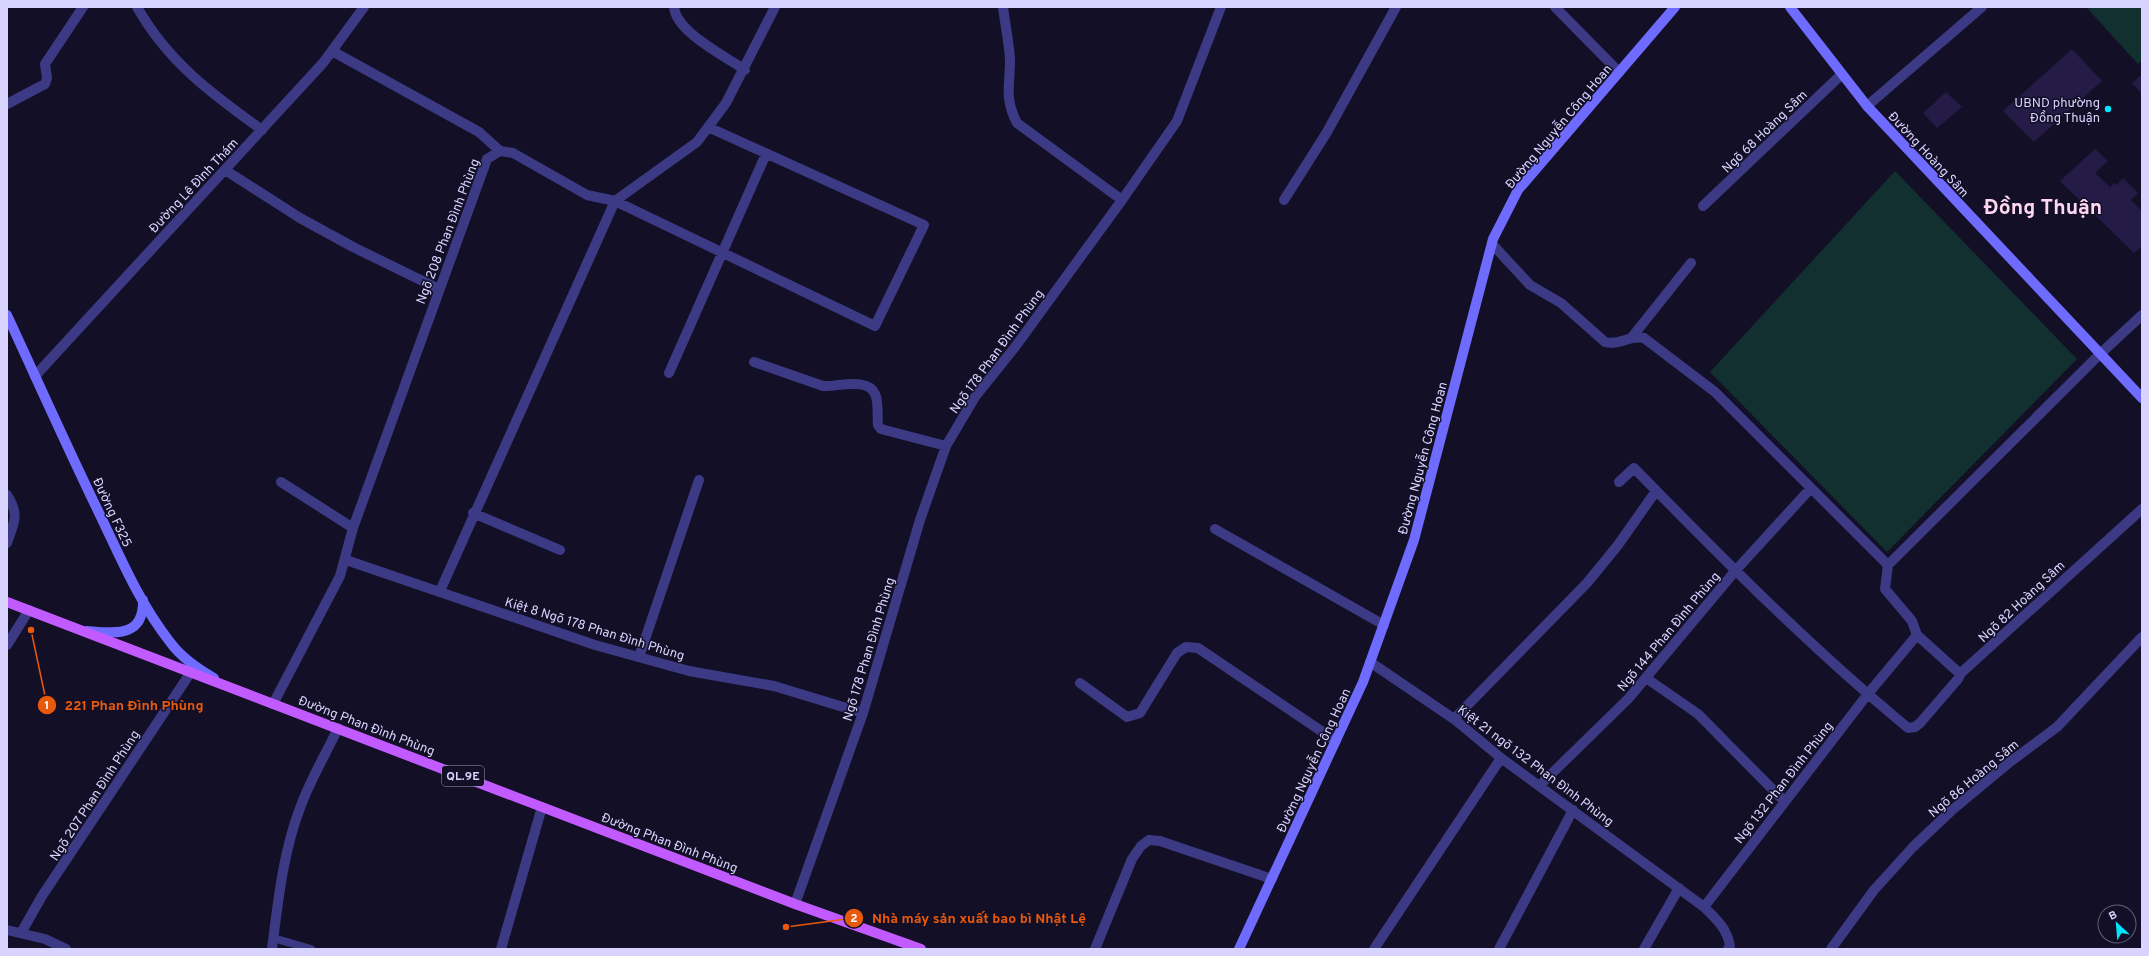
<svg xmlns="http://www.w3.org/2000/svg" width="2149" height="956" viewBox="0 0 2149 956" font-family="Overpass,sans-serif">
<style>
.green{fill:#12302f}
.building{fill:#241b47}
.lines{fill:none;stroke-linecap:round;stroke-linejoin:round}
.lane{stroke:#3d3a85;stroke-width:8}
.street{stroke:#3d3a85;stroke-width:10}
.secondary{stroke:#6f6bff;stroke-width:10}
.primary{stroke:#c25bff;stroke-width:10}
.poi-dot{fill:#00e5ff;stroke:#130f26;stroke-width:1.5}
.labels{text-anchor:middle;stroke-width:3;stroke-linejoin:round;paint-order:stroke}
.shield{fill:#130f26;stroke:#9e99be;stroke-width:1}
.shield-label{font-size:12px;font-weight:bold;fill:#d9d4ff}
.poi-label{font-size:13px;fill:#d9d4ff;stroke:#130f26;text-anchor:end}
.street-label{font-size:13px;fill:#d9d4ff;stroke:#130f26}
.town-label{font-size:21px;font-weight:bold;fill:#ffd6f0;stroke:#130f26}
.leader{fill:none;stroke:#e8590c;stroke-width:1.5}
.callout-dot{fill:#e8590c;stroke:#130f26;stroke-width:1.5}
.mark-label{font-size:12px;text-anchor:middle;font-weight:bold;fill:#fff}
.callout-label{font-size:14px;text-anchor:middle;font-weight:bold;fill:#e8590c;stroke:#130f26;stroke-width:3;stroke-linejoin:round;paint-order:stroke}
</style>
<rect width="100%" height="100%" fill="#130f26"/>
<!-- green -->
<path class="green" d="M2086,7H2142V61L2138,64Z
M1895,171L2077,359L1887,552L1710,372Z"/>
<!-- building -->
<path class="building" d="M2072,49L2102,81L2034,142L2003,111Z
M2142,74V94L2132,83Z
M1946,92L1962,107L1937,128L1923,113Z
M2095,149L2108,161L2095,173L2110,187L2114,183L2117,185L2123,178L2138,193L2131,200L2142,211V246L2134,253L2060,181Z"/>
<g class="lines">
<!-- lane -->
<path class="lane" d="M273,938L311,949"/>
<!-- street -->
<path class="street" d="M137,7C168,62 212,94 262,130
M674,7C676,32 725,56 745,70
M1555,7L1619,72
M332,51L479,132L500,151
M7,104L45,84L47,78L45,64L83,7
M1867,106L1982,7
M225,170L300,218L353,247L439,289
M1122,200L1177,121L1221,7
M1284,200L1327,132L1396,7
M1703,206L1842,74
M1492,244L1530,285L1561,303L1605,342C1619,346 1629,335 1644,338L1715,392L1888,565
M2142,315L2100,354L1888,565L1885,589L1912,621L1917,635L1957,671L1961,673L2142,509
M1632,337L1691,263
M754,362L823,386C837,387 868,377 875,394C879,402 877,416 878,425L881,429L946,446
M669,373L766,154
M35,376L323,63L364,7
M281,482L353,528
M1619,482L1634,468C1722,558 1811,648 1908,728L1915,727L1920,723L1958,679L1961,673
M7,495C20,515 14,522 7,543
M473,513L560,550
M1215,529L1384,625
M346,560L595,645L689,671L774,686L863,713
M440,591L615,201L875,326L924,225L708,127
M7,645L29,610
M639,657L699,480
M1370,662L1454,719L1501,758L1704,907C1716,919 1727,928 1730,946L1728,949
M1646,678L1698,714L1784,801
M1080,683L1127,717L1140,713L1177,653L1186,647L1198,648L1336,741
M273,704L340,576L353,528L487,159L500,151L513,153L587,195L615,201L697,142L726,103L775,7
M1454,719L1587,583L1618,545L1656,491
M1540,785L1628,699L1736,570L1811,488
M795,904L863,713L920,520L946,446L975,397L1015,347L1122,200L1017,123C1004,98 1010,86 1010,60C1009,42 1005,24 1003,7
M1704,907L1867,695L1917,635
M7,930L45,939L66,949
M21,933L42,896L191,672
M272,949C278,901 283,853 300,808C310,780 326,754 338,728
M501,949L542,807
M1095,949L1132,859L1141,846L1149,840L1160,841L1272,879
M1374,949L1501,758
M1499,949L1573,810
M1644,949L1679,888
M1831,949L1874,890L1913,847L1951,811L2010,762L2057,727L2142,637"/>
<!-- secondary -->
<path class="secondary" d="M1790,7L1867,106L2142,398
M7,315C38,382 68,449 100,515C121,559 140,604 170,642C181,657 198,669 214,678
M87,631C115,633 144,638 143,600
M1239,949L1363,682L1414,540L1493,239L1518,190L1675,7"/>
<!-- primary -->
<path class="primary" d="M7,602L795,904L921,949"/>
</g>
<!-- markers -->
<circle class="poi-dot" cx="2108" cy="109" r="4"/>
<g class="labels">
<!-- shield labels -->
<rect class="shield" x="442" y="766" width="42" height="20" rx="3"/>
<g class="shield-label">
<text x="463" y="780">QL.9E</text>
</g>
<!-- poi labels -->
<g class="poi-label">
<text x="2100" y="107">UBND phường<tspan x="2100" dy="15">Đồng Thuận</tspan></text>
</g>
<!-- street labels -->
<g class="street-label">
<text transform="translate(1558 126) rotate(-50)" y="5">Đường Nguyễn Công Hoan</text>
<text transform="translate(1764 131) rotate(-44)" y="5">Ngõ 68 Hoàng Sâm</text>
<text transform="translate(1929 154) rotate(47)" y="5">Đường Hoàng Sâm</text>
<text transform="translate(193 185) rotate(-47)" y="5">Đường Lê Đình Thám</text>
<text transform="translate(447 231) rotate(-69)" y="5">Ngõ 208 Phan Đình Phùng</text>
<text transform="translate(996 351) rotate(-54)" y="5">Ngõ 178 Phan Đình Phùng</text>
<text transform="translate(1422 458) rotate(-75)" y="5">Đường Nguyễn Công Hoan</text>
<text transform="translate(113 512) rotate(65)" y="5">Đường F325</text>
<text transform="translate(2021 601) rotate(-43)" y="5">Ngõ 82 Hoàng Sâm</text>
<text transform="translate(595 628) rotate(17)" y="5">Kiệt 8 Ngõ 178 Phan Đình Phùng</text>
<text transform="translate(1668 631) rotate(-50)" y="5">Ngõ 144 Phan Đình Phùng</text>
<text transform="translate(868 649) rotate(-73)" y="5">Ngõ 178 Phan Đình Phùng</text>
<text transform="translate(367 725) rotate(21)" y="5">Đường Phan Đình Phùng</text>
<text transform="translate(1313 760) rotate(-65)" y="5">Đường Nguyễn Công Hoan</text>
<text transform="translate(1536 765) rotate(37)" y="5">Kiệt 21 ngõ 132 Phan Đình Phùng</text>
<text transform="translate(1973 778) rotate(-40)" y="5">Ngõ 86 Hoàng Sâm</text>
<text transform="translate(1783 782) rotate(-52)" y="5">Ngõ 132 Phan Đình Phùng</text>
<text transform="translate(94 795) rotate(-57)" y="5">Ngõ 207 Phan Đình Phùng</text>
<text transform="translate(670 842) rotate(21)" y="5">Đường Phan Đình Phùng</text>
</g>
<!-- town labels -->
<g class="town-label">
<text x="2043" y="214">Đồng Thuận</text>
</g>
</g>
<!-- callouts -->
<path class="leader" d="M31 630L47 705M786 927L854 918"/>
<g class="callout-dot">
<circle cx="31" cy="630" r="4"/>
<circle cx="786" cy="927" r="4"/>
<circle cx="47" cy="705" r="10"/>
<circle cx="854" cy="918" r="10"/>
</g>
<g class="mark-label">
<text x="47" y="709">1</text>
<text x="854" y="922">2</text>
</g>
<g class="callout-label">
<text x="134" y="710">221 Phan Đình Phùng</text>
<text x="979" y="923">Nhà máy sản xuất bao bì Nhật Lệ</text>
</g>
<!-- border -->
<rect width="2149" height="956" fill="none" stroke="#d9d4ff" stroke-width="16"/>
<!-- north arrow -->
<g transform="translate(2117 924) rotate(334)"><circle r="19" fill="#130f26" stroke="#625e7d"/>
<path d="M0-3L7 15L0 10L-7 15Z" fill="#00e5ff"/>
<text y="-6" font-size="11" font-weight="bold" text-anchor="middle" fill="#d9d4ff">B</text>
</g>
</svg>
